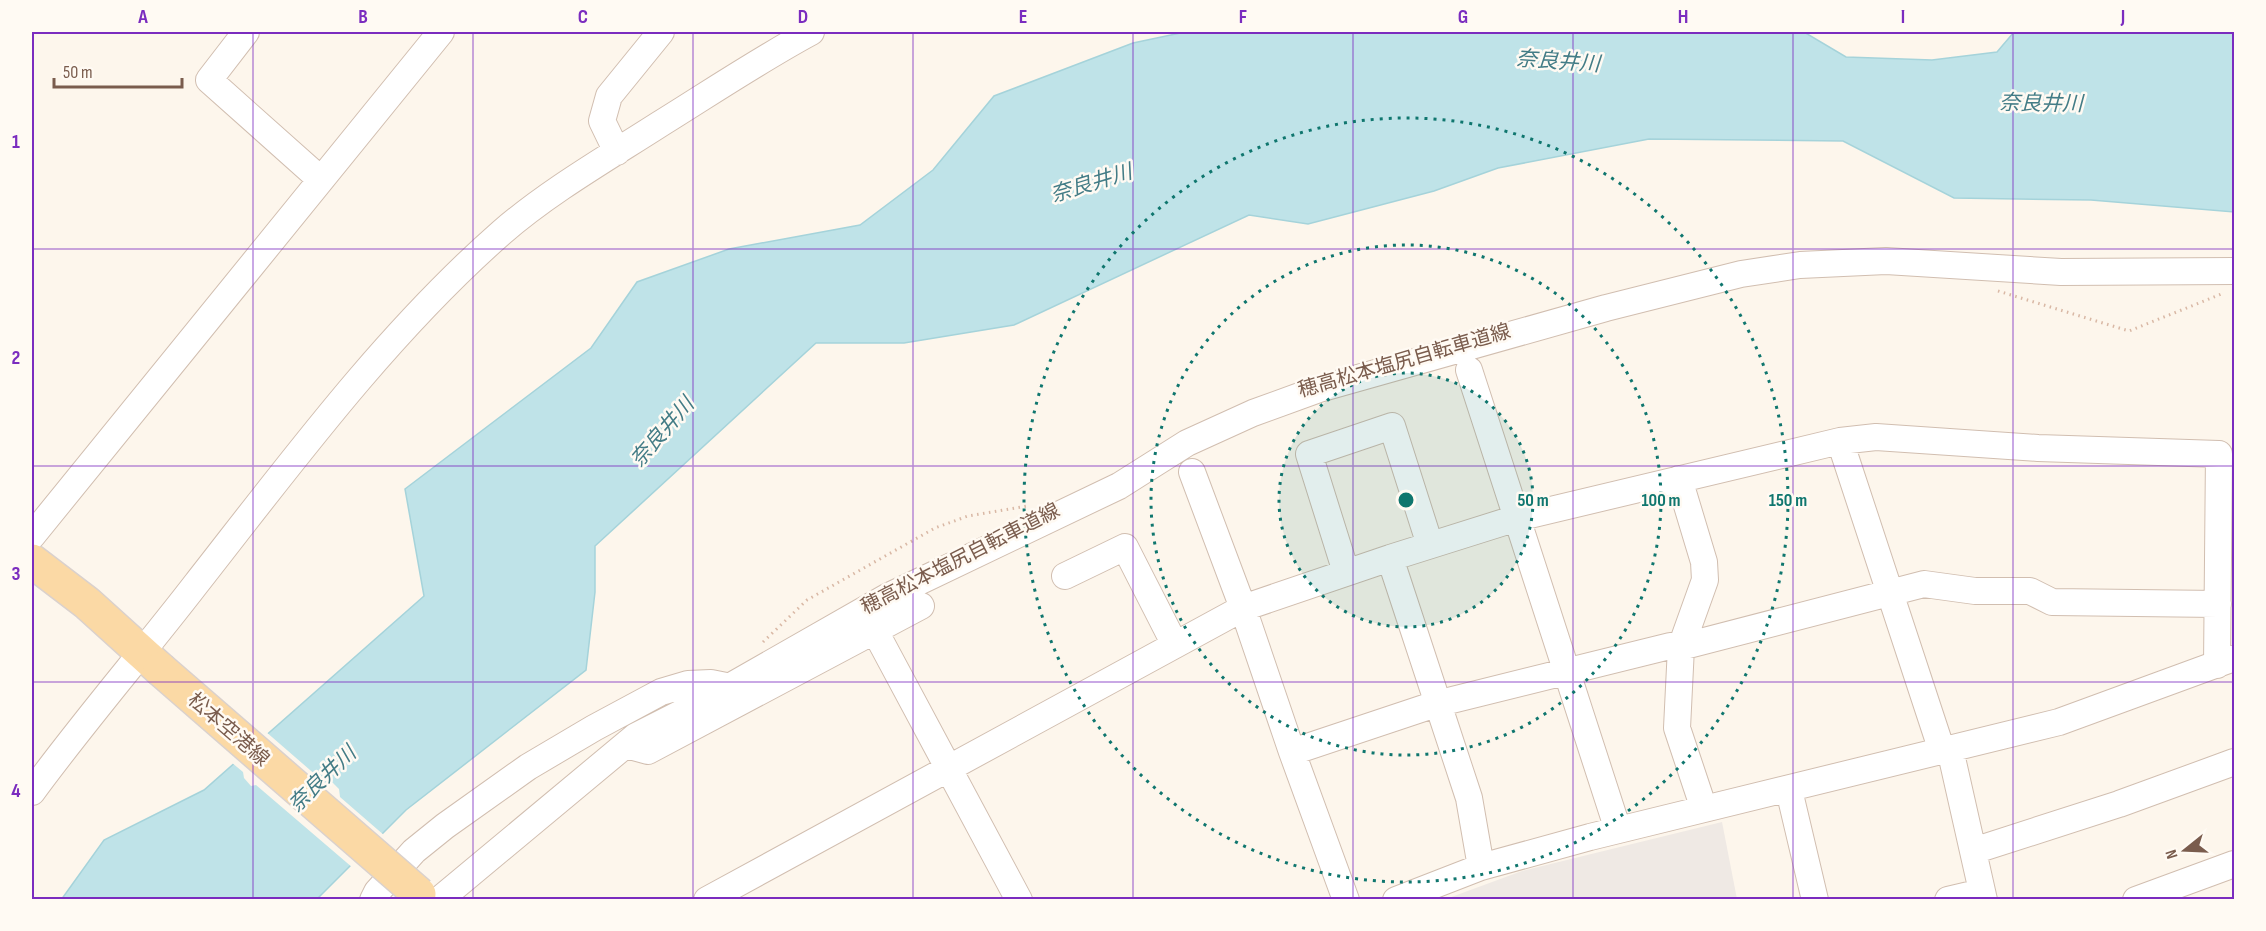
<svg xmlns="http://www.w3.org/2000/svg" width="2266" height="931" viewBox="0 0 2266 931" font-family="'Sofia Sans Condensed','Noto Sans JP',sans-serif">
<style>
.industrial{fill:#efe9e4}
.water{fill:#bfe3e8;stroke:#a5d3da;stroke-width:1.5}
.pier{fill:#fdf6ec}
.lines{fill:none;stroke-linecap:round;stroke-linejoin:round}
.minor-casing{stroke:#d1beb0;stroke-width:28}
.major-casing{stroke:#dad1cd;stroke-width:36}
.path{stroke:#d9b8a5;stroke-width:3;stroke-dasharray:1.5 4.5;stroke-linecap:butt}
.minor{stroke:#fff;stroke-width:26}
.major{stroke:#fbd9a5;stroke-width:33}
.major-bridge-casing{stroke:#dad1cd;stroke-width:36;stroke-linecap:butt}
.major-bridge{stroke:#fbd9a5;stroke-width:33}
.grid{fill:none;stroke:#7b2cbf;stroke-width:1.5;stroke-opacity:0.55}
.ring{fill:none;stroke:#0f766e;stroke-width:3;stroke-dasharray:3 6}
.labels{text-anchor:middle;stroke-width:5;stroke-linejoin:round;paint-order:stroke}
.street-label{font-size:20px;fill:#7a5c4d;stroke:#fffaf3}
.water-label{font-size:21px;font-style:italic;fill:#437c86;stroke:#fffaf3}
.centre{fill:#0f766e;stroke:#fffaf3;stroke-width:3}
.ring-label{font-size:18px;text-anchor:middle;font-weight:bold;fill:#0f766e;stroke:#fffaf3;stroke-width:5;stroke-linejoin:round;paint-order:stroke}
.neatline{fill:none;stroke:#7b2cbf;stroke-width:2}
.grid-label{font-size:20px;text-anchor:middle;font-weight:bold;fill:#7b2cbf}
</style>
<rect width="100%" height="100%" fill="#fdf6ec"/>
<!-- industrial -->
<path class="industrial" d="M1722,822L1737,899H1446L1522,871Z"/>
<!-- water -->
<path class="water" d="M1185,32H1804L1846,57L1932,60L1997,52L2014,32H2234V212L2091,200L1954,198L1843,141L1649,139L1498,168L1434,191L1308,224L1249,215L1014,325L904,343H816L595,546V592L586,670L406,810L317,899L61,900L104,840L204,790L424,596L405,489L591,348L637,282L729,249L860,225L933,170L994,96L1133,43Z"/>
<!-- pier -->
<path class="pier" d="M265,731L325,783H333L339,789L340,797L385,836L353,868L256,785L251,786L244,778L243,772L231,762Z"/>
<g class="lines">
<!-- minor casing -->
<g class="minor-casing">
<path id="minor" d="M246,32L209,80L320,179
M617,152L602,121L609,96L661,32
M1469,370L1618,830
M1840,441L1942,751
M1192,472L1243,608L1292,752
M1679,479L1704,562L1705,580L1681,647L1677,728L1704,809
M32,536L441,32
M1390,558L1469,798L1481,867
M1346,572L1309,454L1392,426L1430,545
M1065,576L1125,547L1175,645
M875,631L1019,900
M626,745L648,751L921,606
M1950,749L1984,900
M1789,790L1815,900
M32,792C84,721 142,654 196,584C290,464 386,334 501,233C548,192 607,158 660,124C710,93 759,60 811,32
M1973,851L2119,804L2234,762
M373,900L377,892L414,851L445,826L528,767L594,728L661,692L688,684L711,683L731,687
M439,900L636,736L703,702L887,597L1119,486L1187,443L1253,413L1319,389L1606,308L1741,274L1800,265L1886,261L2061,272L2234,271
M707,900L1243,608L1390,558L1517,518L1840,441L1876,437L2038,448L2219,454L2217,665
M1346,900L1292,752L1436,704L1670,646L1681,647L1924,584L1975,591H2030L2052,602L2218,604
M1396,900L1481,867L1590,837L2059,722L2231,659
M1948,900L1982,892
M2136,900L2234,864"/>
</g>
<!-- major casing -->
<g class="major-casing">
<path id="major" d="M32,561L87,603L160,669"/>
</g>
<!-- path -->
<path class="path" d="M1998,291L2129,331L2224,293
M763,642L807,600L935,528L968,516L1027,506"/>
<!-- minor -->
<use href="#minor" class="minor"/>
<!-- major -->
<use href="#major" class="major"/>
<!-- major-bridge casing -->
<g class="major-bridge-casing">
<path id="major-bridge" d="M160,669L419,894"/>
</g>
<!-- major-bridge -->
<use href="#major-bridge" class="major-bridge"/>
</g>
<!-- grid -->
<path class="grid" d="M253,32V900M473,32V900M693,32V900M913,32V900M1133,32V900M1353,32V900M1573,32V900M1793,32V900M2013,32V900M32,249H2234M32,466H2234M32,682H2234"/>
<!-- distance rings -->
<circle cx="1406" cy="500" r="127" fill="#0f766e" fill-opacity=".12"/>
<g class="ring">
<circle cx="1406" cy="500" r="127"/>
<circle cx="1406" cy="500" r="255"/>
<circle cx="1406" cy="500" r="382"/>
</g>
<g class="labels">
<!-- street labels -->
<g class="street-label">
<text transform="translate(1404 360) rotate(-16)" y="7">穂高松本塩尻自転車道線</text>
<text transform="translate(960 558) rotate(-27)" y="7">穂高松本塩尻自転車道線</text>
<text transform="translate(229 729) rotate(41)" y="7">松本空港線</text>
</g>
<!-- water labels -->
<g class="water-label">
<text transform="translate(1558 61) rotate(4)" y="7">奈良井川</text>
<text transform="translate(2041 103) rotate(1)" y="7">奈良井川</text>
<text transform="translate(1091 183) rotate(-17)" y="7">奈良井川</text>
<text transform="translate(662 432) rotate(-49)" y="7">奈良井川</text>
<text transform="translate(322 779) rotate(-44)" y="7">奈良井川</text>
</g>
</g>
<circle cx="1406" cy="500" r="9" class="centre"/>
<g class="ring-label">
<text x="1533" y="506">50 m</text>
<text x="1661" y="506">100 m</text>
<text x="1788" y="506">150 m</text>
</g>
<!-- border -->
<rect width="2266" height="931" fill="none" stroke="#fffaf3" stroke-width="66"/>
<!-- north arrow -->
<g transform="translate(2185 850) rotate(252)" stroke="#fffaf3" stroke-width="4.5" paint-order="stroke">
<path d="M0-4.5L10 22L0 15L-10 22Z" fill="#7a5c4d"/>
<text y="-9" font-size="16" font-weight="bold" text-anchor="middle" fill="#7a5c4d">N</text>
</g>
<!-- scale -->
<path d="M54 78v9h128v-9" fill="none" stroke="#7a5c4d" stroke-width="3"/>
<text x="63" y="78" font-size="18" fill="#7a5c4d" stroke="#fffaf3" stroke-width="4.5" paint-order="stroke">50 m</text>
<rect x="33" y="33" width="2200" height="865" class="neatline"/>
<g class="grid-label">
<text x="143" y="23">A</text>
<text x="363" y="23">B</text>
<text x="583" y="23">C</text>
<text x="803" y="23">D</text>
<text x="1023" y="23">E</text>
<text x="1243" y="23">F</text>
<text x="1463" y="23">G</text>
<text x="1683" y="23">H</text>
<text x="1903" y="23">I</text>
<text x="2123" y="23">J</text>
<text x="16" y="148">1</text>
<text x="16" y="364">2</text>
<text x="16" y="580">3</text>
<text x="16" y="797">4</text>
</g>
</svg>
